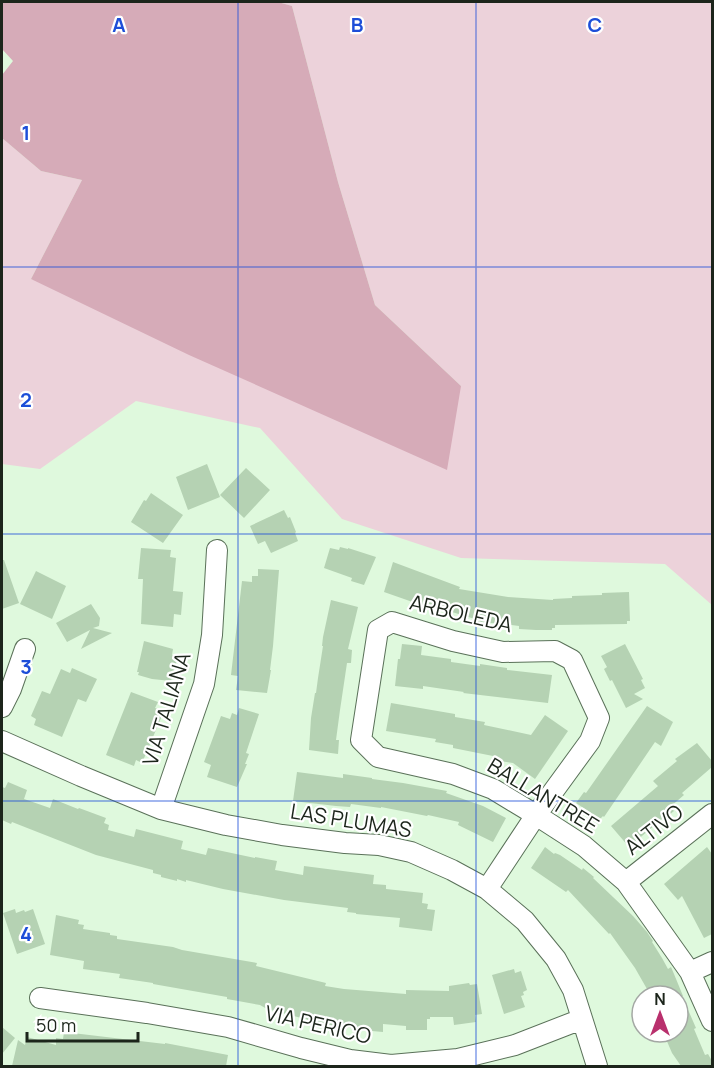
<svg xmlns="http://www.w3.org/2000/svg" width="714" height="1068" viewBox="0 0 714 1068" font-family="Manrope,sans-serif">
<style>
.green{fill:#ecd2da}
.forest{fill:#d6abb8}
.building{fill:#b5d2b3}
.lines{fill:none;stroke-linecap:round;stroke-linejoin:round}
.minor-casing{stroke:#5a7159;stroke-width:22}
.minor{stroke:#fff;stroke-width:20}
.grid{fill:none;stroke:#1d4ed8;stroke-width:1.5;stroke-opacity:0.55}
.labels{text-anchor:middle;stroke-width:4.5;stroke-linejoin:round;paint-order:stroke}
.street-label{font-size:21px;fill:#1c251b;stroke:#fff}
.grid-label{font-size:20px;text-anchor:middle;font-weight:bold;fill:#1d4ed8;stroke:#fff;stroke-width:4.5;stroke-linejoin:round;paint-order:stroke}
</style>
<rect width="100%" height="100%" fill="#dff9dd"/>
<!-- green -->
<path class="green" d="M278,2H712V605L665,564L461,558L342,519L260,428L136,401L40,469L2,464V138L41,171L82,180L31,279L461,386L375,305L338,182L292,6Z"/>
<!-- forest -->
<path class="forest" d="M2,2H278L292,6L338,182L375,305L461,386L447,470L189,355L31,279L82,180L41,171L2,138V75L13,61L2,49Z"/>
<!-- building -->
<path class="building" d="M207,464L220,497L188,510L176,477Z
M246,468L270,490L244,518L220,495Z
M151,493L183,515L163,543L131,522L144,500L146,501Z
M284,510L288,518L290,517L296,532L295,533L298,541L271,553L265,541L258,544L250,526Z
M340,547L348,549V548L376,557L364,585L351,581L352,578L324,568L330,548L339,550Z
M141,548L171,550L170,557L176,558L173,591L183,592L181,615L174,614L173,627L141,624L143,579H138Z
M2,560H4L19,603L2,609Z
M393,562L460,587L459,589L508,597L553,600V599L572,598V596L602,595V593L629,592L630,621H627V624L555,625V628H552V630H536L519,629V626L505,624L478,622V620L452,612L451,613L424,604V606L384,592Z
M258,569L279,570L273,646L270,670H271L267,693L236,690L238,676L231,675L242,581L252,582V576H258Z
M36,571L66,586L52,619L20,604Z
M331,600L358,607L348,649L352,650L351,663H347L340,710L336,740H339L338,754L309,750L311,718L315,693H316L318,678L323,646H322L323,637Z
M91,604L100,618L99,626L93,628L112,633L81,649L90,630L67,642L56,623Z
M144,641L173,649L172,655L178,657L171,681L152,679L138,675L139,672H137Z
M402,644L422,646L421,655L451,659V662L480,666V664L507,668V670L552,675L548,703L463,693L464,692L423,686V689L395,686L398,659H400Z
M625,644L643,679L641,680L645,688L634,694L643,699L626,708L612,680L610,681L604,669L607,667L601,656Z
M72,668L97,679L86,702L78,699L62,737L34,725L36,719L31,716L42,691L50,694L61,669L70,673Z
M131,692L158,702L155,708L164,711L142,763L136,760L134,766L106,755Z
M391,703L455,714V717L485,722L484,725L531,735L545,715L568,731L535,779L513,763L493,760V756L453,748V745L435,742L436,739L386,731Z
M647,706L673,722L661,746L655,742L604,817L603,816L600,819L576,803L584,792L586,793Z
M239,708L259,714L246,753L249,754L245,764H247L237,787L207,777L211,765L204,762L221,716L230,719L232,713L237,715Z
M697,743L712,761V767L682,793L684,795L670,807L674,811L663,820L662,819L629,847L611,826L658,786L653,781L677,761L675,759Z
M297,772L343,778V774L372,778V779L403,783L447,791L446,793L483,806L506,818L493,842L458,825L459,822L428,815L427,816L381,807V808L351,804L350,807L336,806L293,801Z
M8,782L27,790L24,799L50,808L53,799L78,809L79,808L106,818L104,823L109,825L108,830L134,837L136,829L183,841L181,849L206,855L208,848L255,858V857L277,861L275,870L303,875L304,866L374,875L373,884L386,885V889L423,893L422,903L428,904L427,909L435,910L432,931L399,927L400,918L356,914V913L347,912L348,908L284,900L223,889L186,880V882L177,879V881L161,877V875L153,873V870L96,855L12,822L11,824L2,820V787L5,788Z
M545,847L554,854L555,853L560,855L582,870L583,868L594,877L593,878L633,916L647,932L653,941L652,942L662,958L668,969L671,967L674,974L683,996H682L696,1028L694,1029L705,1055L708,1054L712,1061V1066H681L672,1053L663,1032H678V996H651L635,968L610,933L609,934L568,890L566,892L531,868Z
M707,847L712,854V934L704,938L682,896L678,900L664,884Z
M15,909L16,913L24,910L25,912L33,909L45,944L17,954L3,913Z
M56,915L79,920L78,924L84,925L83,929L110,933V935L117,936V939L173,947L182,950L257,963L256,966L326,983L325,986L344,989L406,994V990L449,991V986L469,983L470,985L477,984L482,1014L475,1015L476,1022L454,1025L453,1017H430V1019H427V1030H406V1026L383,1024V1032L361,1030V1029L328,1025L267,1009L260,1005L227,999V997L153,984V983L119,978L120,974L83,969L84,961L50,955Z
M514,969L515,973L521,971L527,990L523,992L524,995L521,996L525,1007L504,1014L492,975Z
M2,1027L15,1038L2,1054Z
M64,1032L165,1044V1043L228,1055L226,1066H12L18,1040L25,1045L27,1037L56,1045V1038L63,1039Z"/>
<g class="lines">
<!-- minor casing -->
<g class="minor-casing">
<path id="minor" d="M2,707L11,689L25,649
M2,741L81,776L161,809L226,825L282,835L345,843L379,845L411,852L452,870L487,889L525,921L556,959L573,990L597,1066
M161,809L204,684L212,635L217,550
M626,882L712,814
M487,889L536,815L590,741L599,718L572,660L555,651L503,652L453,641L392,622L378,630L361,740L378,757L453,774L493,789L536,815L584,846L626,882L690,972L712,1021
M690,972L712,962
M40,998L147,1013L228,1027L301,1048L350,1060L391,1065L458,1059L515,1045L582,1019"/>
</g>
<!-- minor -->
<use href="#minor" class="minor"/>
</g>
<!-- grid -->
<path class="grid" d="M238,2V1066M476,2V1066M2,267H712M2,534H712M2,801H712"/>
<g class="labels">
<!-- street labels -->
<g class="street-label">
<text transform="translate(461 614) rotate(13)" y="7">ARBOLEDA</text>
<text transform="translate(167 709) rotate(-73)" y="7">VIA TALIANA</text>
<text transform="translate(543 796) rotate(31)" y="7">BALLANTREE</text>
<text transform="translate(351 821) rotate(9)" y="7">LAS PLUMAS</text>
<text transform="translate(654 830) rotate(-38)" y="7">ALTIVO</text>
<text transform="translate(318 1025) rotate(13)" y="7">VIA PERICO</text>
</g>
</g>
<g class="grid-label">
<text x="119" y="32">A</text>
<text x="357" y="32">B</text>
<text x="595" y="32">C</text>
<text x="26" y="140">1</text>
<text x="26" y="407">2</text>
<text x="26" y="674">3</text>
<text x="26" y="941">4</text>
</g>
<!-- border -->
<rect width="714" height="1068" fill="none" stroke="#1c251b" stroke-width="6"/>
<!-- north arrow -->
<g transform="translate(660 1014)"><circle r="28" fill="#ffffff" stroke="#a4a8a4" stroke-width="1.5"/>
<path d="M0-4.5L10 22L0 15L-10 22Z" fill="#b9306d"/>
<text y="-9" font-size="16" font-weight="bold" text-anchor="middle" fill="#1c251b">N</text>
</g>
<!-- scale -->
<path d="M27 1032v9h111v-9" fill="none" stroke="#1c251b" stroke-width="3"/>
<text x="36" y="1032" font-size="18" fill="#1c251b" stroke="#ffffff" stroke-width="4.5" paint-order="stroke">50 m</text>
</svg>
